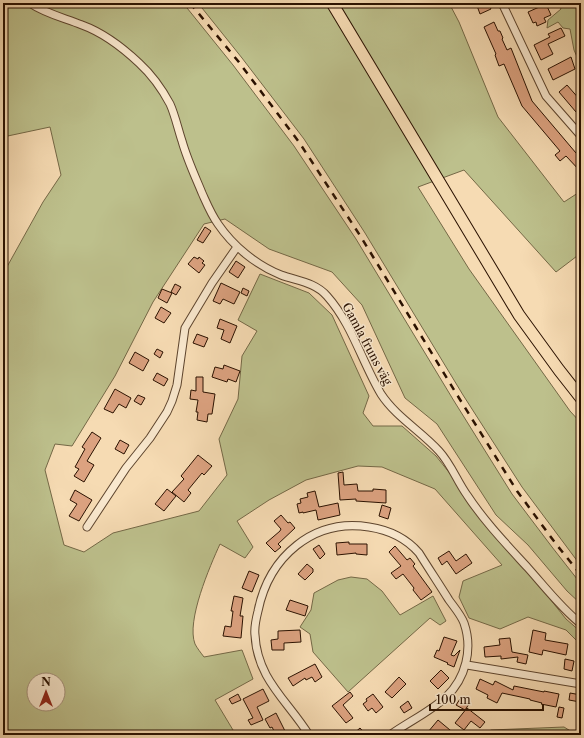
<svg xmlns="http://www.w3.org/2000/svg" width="584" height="738" viewBox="0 0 584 738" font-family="'Libre Caslon Text',serif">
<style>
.green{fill:#bdc08c;stroke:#746846;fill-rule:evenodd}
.building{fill:#dca280;stroke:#2a1100}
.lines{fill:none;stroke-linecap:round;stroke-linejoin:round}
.minor-casing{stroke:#5d442d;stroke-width:9}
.primary-casing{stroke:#2a1100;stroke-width:13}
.minor{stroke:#f9e8ce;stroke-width:7}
.primary{stroke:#f6dbb3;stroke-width:11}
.rail{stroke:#2a1100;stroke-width:2.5;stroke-dasharray:7 7;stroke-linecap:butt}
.labels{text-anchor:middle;stroke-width:3;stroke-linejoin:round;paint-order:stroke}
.street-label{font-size:12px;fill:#2a1100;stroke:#f9e8ce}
</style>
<rect width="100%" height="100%" fill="#f6dbb3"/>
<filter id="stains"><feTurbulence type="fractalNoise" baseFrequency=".005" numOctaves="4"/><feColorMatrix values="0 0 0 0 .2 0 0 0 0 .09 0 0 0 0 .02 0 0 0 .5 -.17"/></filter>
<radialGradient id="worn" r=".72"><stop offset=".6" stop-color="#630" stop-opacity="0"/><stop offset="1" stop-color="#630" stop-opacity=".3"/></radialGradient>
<!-- green -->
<path class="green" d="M3,3H183L233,65L294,146L356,239L454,401L512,494L552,547L581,584V604L567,591L528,545L496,515L437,424L405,398L362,305L332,272L269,249L225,219L204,224L153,302L115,376L72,446L55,444L45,470L64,545L84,552L113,533L199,511L227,475L219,439L238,399L242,356L257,331L238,320L260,274L309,293L332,315L369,396L363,413L373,426H402L436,456L566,619L581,632V645L566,630L528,617L500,629L469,618L459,597L463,581L502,565L435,489L382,467L358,466L306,480L269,500L237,521L253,547L245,558L220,544C210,566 186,621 195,644C197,648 201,653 204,657L242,650L253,679L215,700L236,735H3V274L43,202L61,175L50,127L3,137ZM34,680H58V704H34Z
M198,3H449L459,22L498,117L564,202L581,191V253L556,272L464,170L418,187L469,269L570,411L581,423V566L522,487L463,395L365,233L304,139L242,58Z
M559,3H581V66L574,50L570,29L563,28L558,22L547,28L548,20L561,9Z
M351,577L367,579L382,591L400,615L433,596L446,621L440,625L430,618L348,692L313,652L310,634L300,627L311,610L314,593L338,580Z
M564,727L577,735H483L491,730Z"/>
<!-- building -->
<path class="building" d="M476,3H488L491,9L480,14Z
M546,4L551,15L544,18L546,22L537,26L536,22L533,23L528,12Z
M494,22L498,31H500L503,38L502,39L507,50L511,48L532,101L576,153L577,152L581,156V172L566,156L560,161L555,155L560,151L522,106L504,64L499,66L495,55L496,54L484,27Z
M561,28L565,36L548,44L553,54L541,60L534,45L550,37L548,34Z
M571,57L575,69L553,80L548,69Z
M567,85L581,101V108L576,112L559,92Z
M205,227L211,231L203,243L197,240Z
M194,257L198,259L199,257L204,261L202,263L205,265L199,273L188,264Z
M236,261L245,267L238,278L229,272Z
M221,283L240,292L234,304L223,299L220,304L213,301Z
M175,284L181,287L176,295L171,292Z
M243,288L249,291L247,296L241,293Z
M162,289L172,293L167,303L158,298Z
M161,307L171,313L164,323L155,318Z
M220,319L237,326L230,343L221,339L224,330L217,328Z
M197,334L208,338L204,347L193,343Z
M157,349L163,352L160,358L154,354Z
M135,352L149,360L143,371L129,363Z
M224,365L240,371L236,382L228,379L227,382L212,377L215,367L223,369Z
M157,373L168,379L164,386L153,380Z
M196,377H203V392L215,394L212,414H208L207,422L197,420L198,412H196L198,400L190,399L191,390L196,391Z
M115,389L131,398L126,408L119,404L113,413L104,409Z
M138,395L145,398L141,405L134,401Z
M92,432L101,438L87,461L94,465L84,482L74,476L79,469L75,467L85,449L82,447Z
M120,440L129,445L124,454L115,449Z
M198,455L212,466L204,475L202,473L188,490L191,493L184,502L172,492L184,479L181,476Z
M343,472L344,485L357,484L358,491H373V489L386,490V503L356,501V499L340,500L338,473Z
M167,489L176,496L164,511L155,504Z
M75,490L92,500L79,521L69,516L77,504L70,500Z
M315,491L319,507L338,503L340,515L318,520L316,510L303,513V512L299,513L297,504L301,503L300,499L308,497L307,493Z
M382,505L391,508L388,519L379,516Z
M281,515L288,523L290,522L295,528L278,544L281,547L275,552L266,543L280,531L281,529L274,521Z
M349,542V544H367V555L356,554V553L337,555L336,543Z
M319,545L325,554L320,559L313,549Z
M395,546L407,560L410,558L415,564L413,566L432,592L421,600L413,590L414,588L403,574L396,579L391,573L401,566L389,552Z
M449,551L456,561L466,554L472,563L456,574L447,561L442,565L438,558Z
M307,564L313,569V572L305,580L298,574Z
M249,571L259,575L252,592L242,588Z
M234,596L243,598L240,616H243L241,638L223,636L225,626L231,627L233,611H231Z
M290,600L308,606L305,616L286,610Z
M300,630L301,642L284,643V650H272L271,640L278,639V631Z
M533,630L546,633L545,640L568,644L566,655L543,650L542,655L529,652Z
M444,637L457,641L451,655L454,656L460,650L454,667L447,664L448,663L434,657L437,650L439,651Z
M510,638L512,652L528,655L526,664L517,662L518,657L501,659V656L485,657L484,647L500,645L499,639Z
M565,659L574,661L572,671L564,669Z
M315,664L322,677L315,682L312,677L306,680L305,678L293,686L288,678Z
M441,670L449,678L438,689L430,681Z
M399,677L406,684L392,698L385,692Z
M480,679L493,685L495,681L513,690L514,686L544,692V691L559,694L556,707L541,704L542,703L530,700V699L502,693L497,703L487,698L488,695L476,689Z
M263,689L269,701L257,707L263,720L251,725L248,720L253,718L243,699Z
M350,692L353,696L343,705L353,718L346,723L332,706Z
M570,693L581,695L580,702L569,700Z
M238,694L241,700L232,704L229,699Z
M373,694L383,707L376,713L372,708L368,711L363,704L367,701L366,699Z
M460,699L469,704L465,710L456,705Z
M408,701L412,708L404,713L400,707Z
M559,707L564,708L562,718L557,717Z
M467,708L485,722L480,728L471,721L464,730L455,723Z
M276,713L287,735H276L272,727L270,728L265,719Z
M438,720L456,735H432L428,732Z
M360,728L366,735H352Z"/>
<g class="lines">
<!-- minor casing -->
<g class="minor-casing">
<path id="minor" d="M30,3C46,14 65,18 82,25C104,33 122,47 139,63C151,74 162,89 170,104C175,115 178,129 182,141C187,159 195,176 202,193C207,204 211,214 218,224C233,246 256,265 281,275C297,281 315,282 327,296C352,324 362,362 381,394C396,417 421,431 439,451C451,464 457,481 467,495C484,521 507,545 528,568C545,587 561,608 581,624
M502,3L546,96L581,136
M87,527L126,468L150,438L167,412L172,401L177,385L185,328L212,283L237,247
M467,665L581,684
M309,735C288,701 257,679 255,635C254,628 256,619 258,611C269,557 313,518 369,527C389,530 406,538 419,553C429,569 439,584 449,600C454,607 461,615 464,623C473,649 466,678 446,697C430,712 408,722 390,735"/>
</g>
<!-- primary casing -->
<g class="primary-casing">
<path id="primary" d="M332,3L519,315L559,370L581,398"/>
</g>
<!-- minor -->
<use href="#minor" class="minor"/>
<!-- primary -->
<use href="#primary" class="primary"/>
<!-- rail -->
<path class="rail" d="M190,3L238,61L299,142L361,237L459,398L517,491L556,544L581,575"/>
</g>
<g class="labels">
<!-- street labels -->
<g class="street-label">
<text transform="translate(367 344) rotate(62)" y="4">Gamla fruns väg</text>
</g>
</g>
<!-- margin -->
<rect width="584" height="738" fill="none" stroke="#f6dbb3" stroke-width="16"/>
<rect x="4" y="4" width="576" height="730" fill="none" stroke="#2a1100" stroke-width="2"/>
<rect x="8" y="8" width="568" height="722" fill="none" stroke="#2a1100"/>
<!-- north arrow -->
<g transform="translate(46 692)"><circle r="19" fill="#f9e8ce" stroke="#a6927c"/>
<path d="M0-3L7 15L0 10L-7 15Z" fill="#8f2418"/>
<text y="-6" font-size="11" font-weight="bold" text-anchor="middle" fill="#2a1100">N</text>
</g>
<!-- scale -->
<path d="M430 704v6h113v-6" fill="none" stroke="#2a1100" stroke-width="2"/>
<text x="436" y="704" font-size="12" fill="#2a1100" stroke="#f9e8ce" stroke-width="3" paint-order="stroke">100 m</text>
<rect width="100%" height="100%" filter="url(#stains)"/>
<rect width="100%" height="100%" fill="url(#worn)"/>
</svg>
